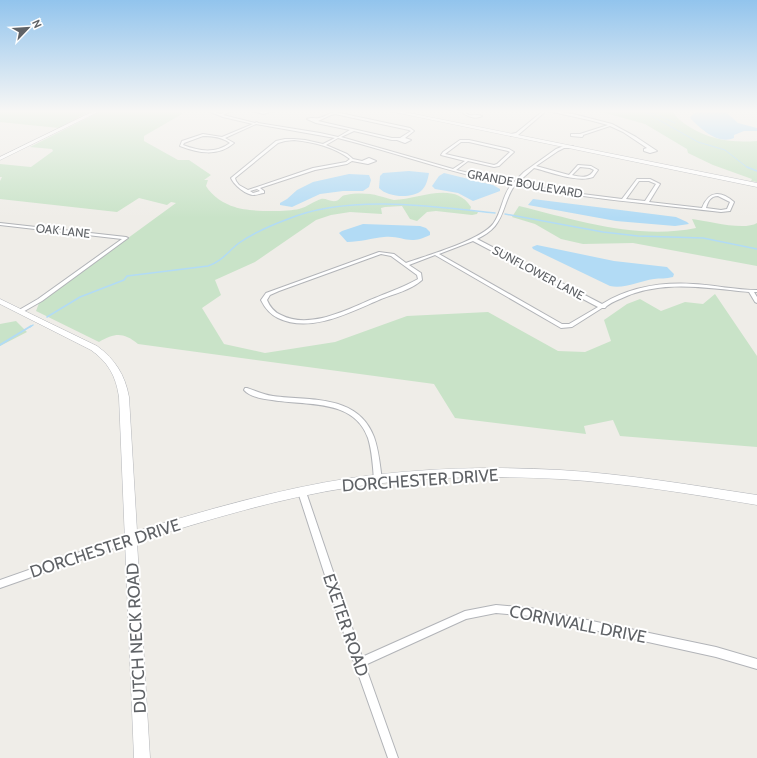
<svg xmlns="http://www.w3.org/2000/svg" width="757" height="758" viewBox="0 0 757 758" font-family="Cabin,sans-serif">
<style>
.green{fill:#c9e3c8}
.water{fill:#b2dbf5}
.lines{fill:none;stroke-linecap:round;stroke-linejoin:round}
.stream-far2{stroke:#b2dbf5;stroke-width:1}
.stream-far1{stroke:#b2dbf5;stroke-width:1.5}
.stream{stroke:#b2dbf5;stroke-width:2}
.street-casing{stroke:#b2b4b8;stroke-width:2}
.secondary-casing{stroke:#b4b6ba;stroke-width:1}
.street{fill:#fff;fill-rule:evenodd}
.secondary{fill:#fff;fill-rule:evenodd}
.labels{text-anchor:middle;stroke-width:4;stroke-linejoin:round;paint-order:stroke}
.far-street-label{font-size:12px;fill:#5f6266;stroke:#fff}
.near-street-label{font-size:17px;fill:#5f6266;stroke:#fff}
</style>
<rect width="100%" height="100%" fill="#efede8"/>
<!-- green -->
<path class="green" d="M0,111H90L59,128L0,122Z
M101,111H181L182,114L144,136V141L178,160H189L211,175L204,180H208L206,186C212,196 224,204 235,207C247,212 287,212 299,209C307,207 314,201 321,199C326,198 330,202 336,201C340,200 341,195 346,195C356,193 369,193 379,196C385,197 388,199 394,200C418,200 454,180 471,207L470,210L478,212L477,214L472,215L436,211L427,212L417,221L410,219L402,206L385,207L381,208L382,214L350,212L331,215L316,220L255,262L215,280L221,295L202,308L224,344L265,353L335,342L407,316L488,312L558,351L585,352L611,341L604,320L627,304L640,299L661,311L685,302L703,304L715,294L757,356V447L620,436L613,420L584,426L586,434L455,418L434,384L138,344C123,332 115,333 99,342L36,311L39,303L176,203L171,202L167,205L139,198L117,212L0,199V181L2,177H0V164L31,167L53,151L52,149L30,147Z
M598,111H673C676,118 682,122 688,126C710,140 732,143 757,141V182L751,181L752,179L713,165L688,153L687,149L645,124Z
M519,206C576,220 637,240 696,228L692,219C708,221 744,231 757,223V266L633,243L583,244L561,239L535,224L512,217Z
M16,321L27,332L0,346V324Z"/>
<!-- water -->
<path class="water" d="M697,111H725L738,123L757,128V131H744L734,135V138C718,145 701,129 691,119L690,117Z
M409,171L429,173C428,179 426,187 421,191C411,199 387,197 379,188L380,176L383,173Z
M444,173L493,185L500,189V191L473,201L458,193L435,189L432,186L439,176Z
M349,174L369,175L371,180L369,187L363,191H343L320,194L292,207L280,205V203L287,199L297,190L313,182Z
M533,199L676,217L687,222L689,224L675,226L616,221L528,205Z
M363,224L420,226L426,228L430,232V235C408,246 403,235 384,237C372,238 360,242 347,242L339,233L342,231Z
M537,245L614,261L667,267L674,274L673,277C666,279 660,278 654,279C639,281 625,289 610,286L533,249L532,247Z"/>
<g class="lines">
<!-- stream-far2 -->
<path class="stream-far2" d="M643,111L698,142L725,150L748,168
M645,112L658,115L675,123"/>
<!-- stream-far1 -->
<path class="stream-far1" d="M747,167L757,171
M505,214L603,232L638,236L703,238L757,249
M47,317L80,297L124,280L127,276L208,266C223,261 227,252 239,243C253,233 272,225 288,219C347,194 433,206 495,213
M30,327L33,325"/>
<!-- stream -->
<path class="stream" d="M0,345L31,326"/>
<!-- street casing -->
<g class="street-casing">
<path id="street" d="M208,111H213L220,114L227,111H231L223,115L255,123L257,122L258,123L320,133L338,137L350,130L316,123L307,119C312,117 315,119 319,118C325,117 329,113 335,112L410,128L414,131L405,138L411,140L405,143L397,140H392L354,131L341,137L453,169L465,161L441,155L443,152L460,140H469L509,149L514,152L499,166L494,167L468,161L456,170L513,183L524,172L556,149L564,146H573V148H564L558,151L536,166L569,175L578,165L591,166L598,170L593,177C578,183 550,172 534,168L516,184L574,193L622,199L637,179H650L660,184L649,202L702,208C709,190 721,191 734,202L730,211L721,212C652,204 583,198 515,185C505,198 505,214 495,226C490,232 483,236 477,239L602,304C630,287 660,282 693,284C714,285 736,290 757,290V292H754L757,297V303L755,302L749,292C706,288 661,279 620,299C615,301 608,304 605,308H602L572,327L561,328L435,255L409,265L421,273L422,280C411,290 394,294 381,299C351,312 310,334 278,318C270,314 265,308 261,300L266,293L379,252L394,254L406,263C428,255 479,241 493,224C502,212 502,196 511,185C452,173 397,153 338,138L326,145L347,154L353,159L362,161L369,158L376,161L368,164L352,161L347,164L315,170L260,188L264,191V193C261,193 258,195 254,195C246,195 234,185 231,178L276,141L285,139H294L305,140L323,144L335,138L256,124L225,138L234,143C218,157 198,153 180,146L182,141L203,134L222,137L253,124L223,117ZM335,114L409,130L411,131L400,138H392L318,121L331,115ZM203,136C213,136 222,137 230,143C215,154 199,151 183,145L184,143ZM294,140C314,142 334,147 350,159L346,162L313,168L248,190L239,185L236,181L235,178L278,143L285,141ZM461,142H469L508,151L510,152L497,164L494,165L445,154ZM580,167L590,168L594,170C589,179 581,177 572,175ZM639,181H649L656,184L645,201L626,199ZM257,189L260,191L253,193L250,191ZM718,196L730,202L727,209L721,210L706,208C708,202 710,196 718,196ZM473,241L598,307L569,324H562L439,254ZM381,254L391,256L417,275L418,279C404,287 389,292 375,298C348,309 310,330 281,315C274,312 270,307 267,300L270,295L279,291Z
M252,111L263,112L273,111L263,114Z
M460,111C464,111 465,113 469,115C474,116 477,114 482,116C474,120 467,116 460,111Z
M543,111H546L518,135L511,136V134L516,133Z
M548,111H556L577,115L612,124L636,137L657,151L650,153L644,151V149L647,148L623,132L610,126L583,135V136L582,137L571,136V134H580L608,125L589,120Z
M0,223L126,237L128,238L42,301L21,313L18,311L19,310L38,299L122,239L0,225Z
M245,388H247C256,391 264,395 273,396C310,401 358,394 374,437C379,451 380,466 382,480L381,482L378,483L375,482L374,480C373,466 372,451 368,438C354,398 305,406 272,400C263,399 250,397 244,390Z
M302,489L305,490L306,492L362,657L465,611L496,605L530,608L716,647L757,659V669L716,657L530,616L496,613L466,619L365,665L398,758H388L342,628L298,492L299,490Z
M131,534L134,535L135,538L134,541L0,588V580Z"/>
</g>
<!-- secondary casing -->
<g class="secondary-casing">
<path id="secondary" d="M94,111H100L0,160V157Z
M399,111L757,183V187L389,111Z
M0,299L97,346C115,359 125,375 129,397L137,531C207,510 278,489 351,478C420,468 490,466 560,470C626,474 691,485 757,495V505C692,494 626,483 560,479C491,475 420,477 352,487C279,498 207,520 137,542L150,758H134L119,397C116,376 108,362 91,350L0,304Z"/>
</g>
<!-- street -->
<use href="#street" class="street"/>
<!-- secondary -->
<use href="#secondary" class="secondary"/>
</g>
<!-- sky -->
<linearGradient id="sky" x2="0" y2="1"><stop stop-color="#92c4ed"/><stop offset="0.51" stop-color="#f8f7f5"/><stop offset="1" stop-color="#f8f7f5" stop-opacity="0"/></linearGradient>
<rect width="757" height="218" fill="url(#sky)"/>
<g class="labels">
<!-- far-street labels -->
<g class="far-street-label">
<text transform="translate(525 184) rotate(10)" y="4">GRANDE BOULEVARD</text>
<text transform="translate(63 231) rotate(6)" y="4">OAK LANE</text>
<text transform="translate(538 273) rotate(28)" y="4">SUNFLOWER LANE</text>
</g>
<!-- near-street labels -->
<g class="near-street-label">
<text transform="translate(420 480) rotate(-4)" y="6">DORCHESTER DRIVE</text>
<text transform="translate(105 548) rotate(-18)" y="6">DORCHESTER DRIVE</text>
<text transform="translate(578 624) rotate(11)" y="6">CORNWALL DRIVE</text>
<text transform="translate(346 625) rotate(71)" y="6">EXETER ROAD</text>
<text transform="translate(136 638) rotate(-93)" y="6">DUTCH NECK ROAD</text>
</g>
</g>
<!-- north arrow -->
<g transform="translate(28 28) rotate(65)" stroke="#ffffff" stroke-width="3" paint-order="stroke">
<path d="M0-3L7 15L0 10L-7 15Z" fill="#5f6266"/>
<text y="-6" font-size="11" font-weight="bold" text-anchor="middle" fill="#5f6266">N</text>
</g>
</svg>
